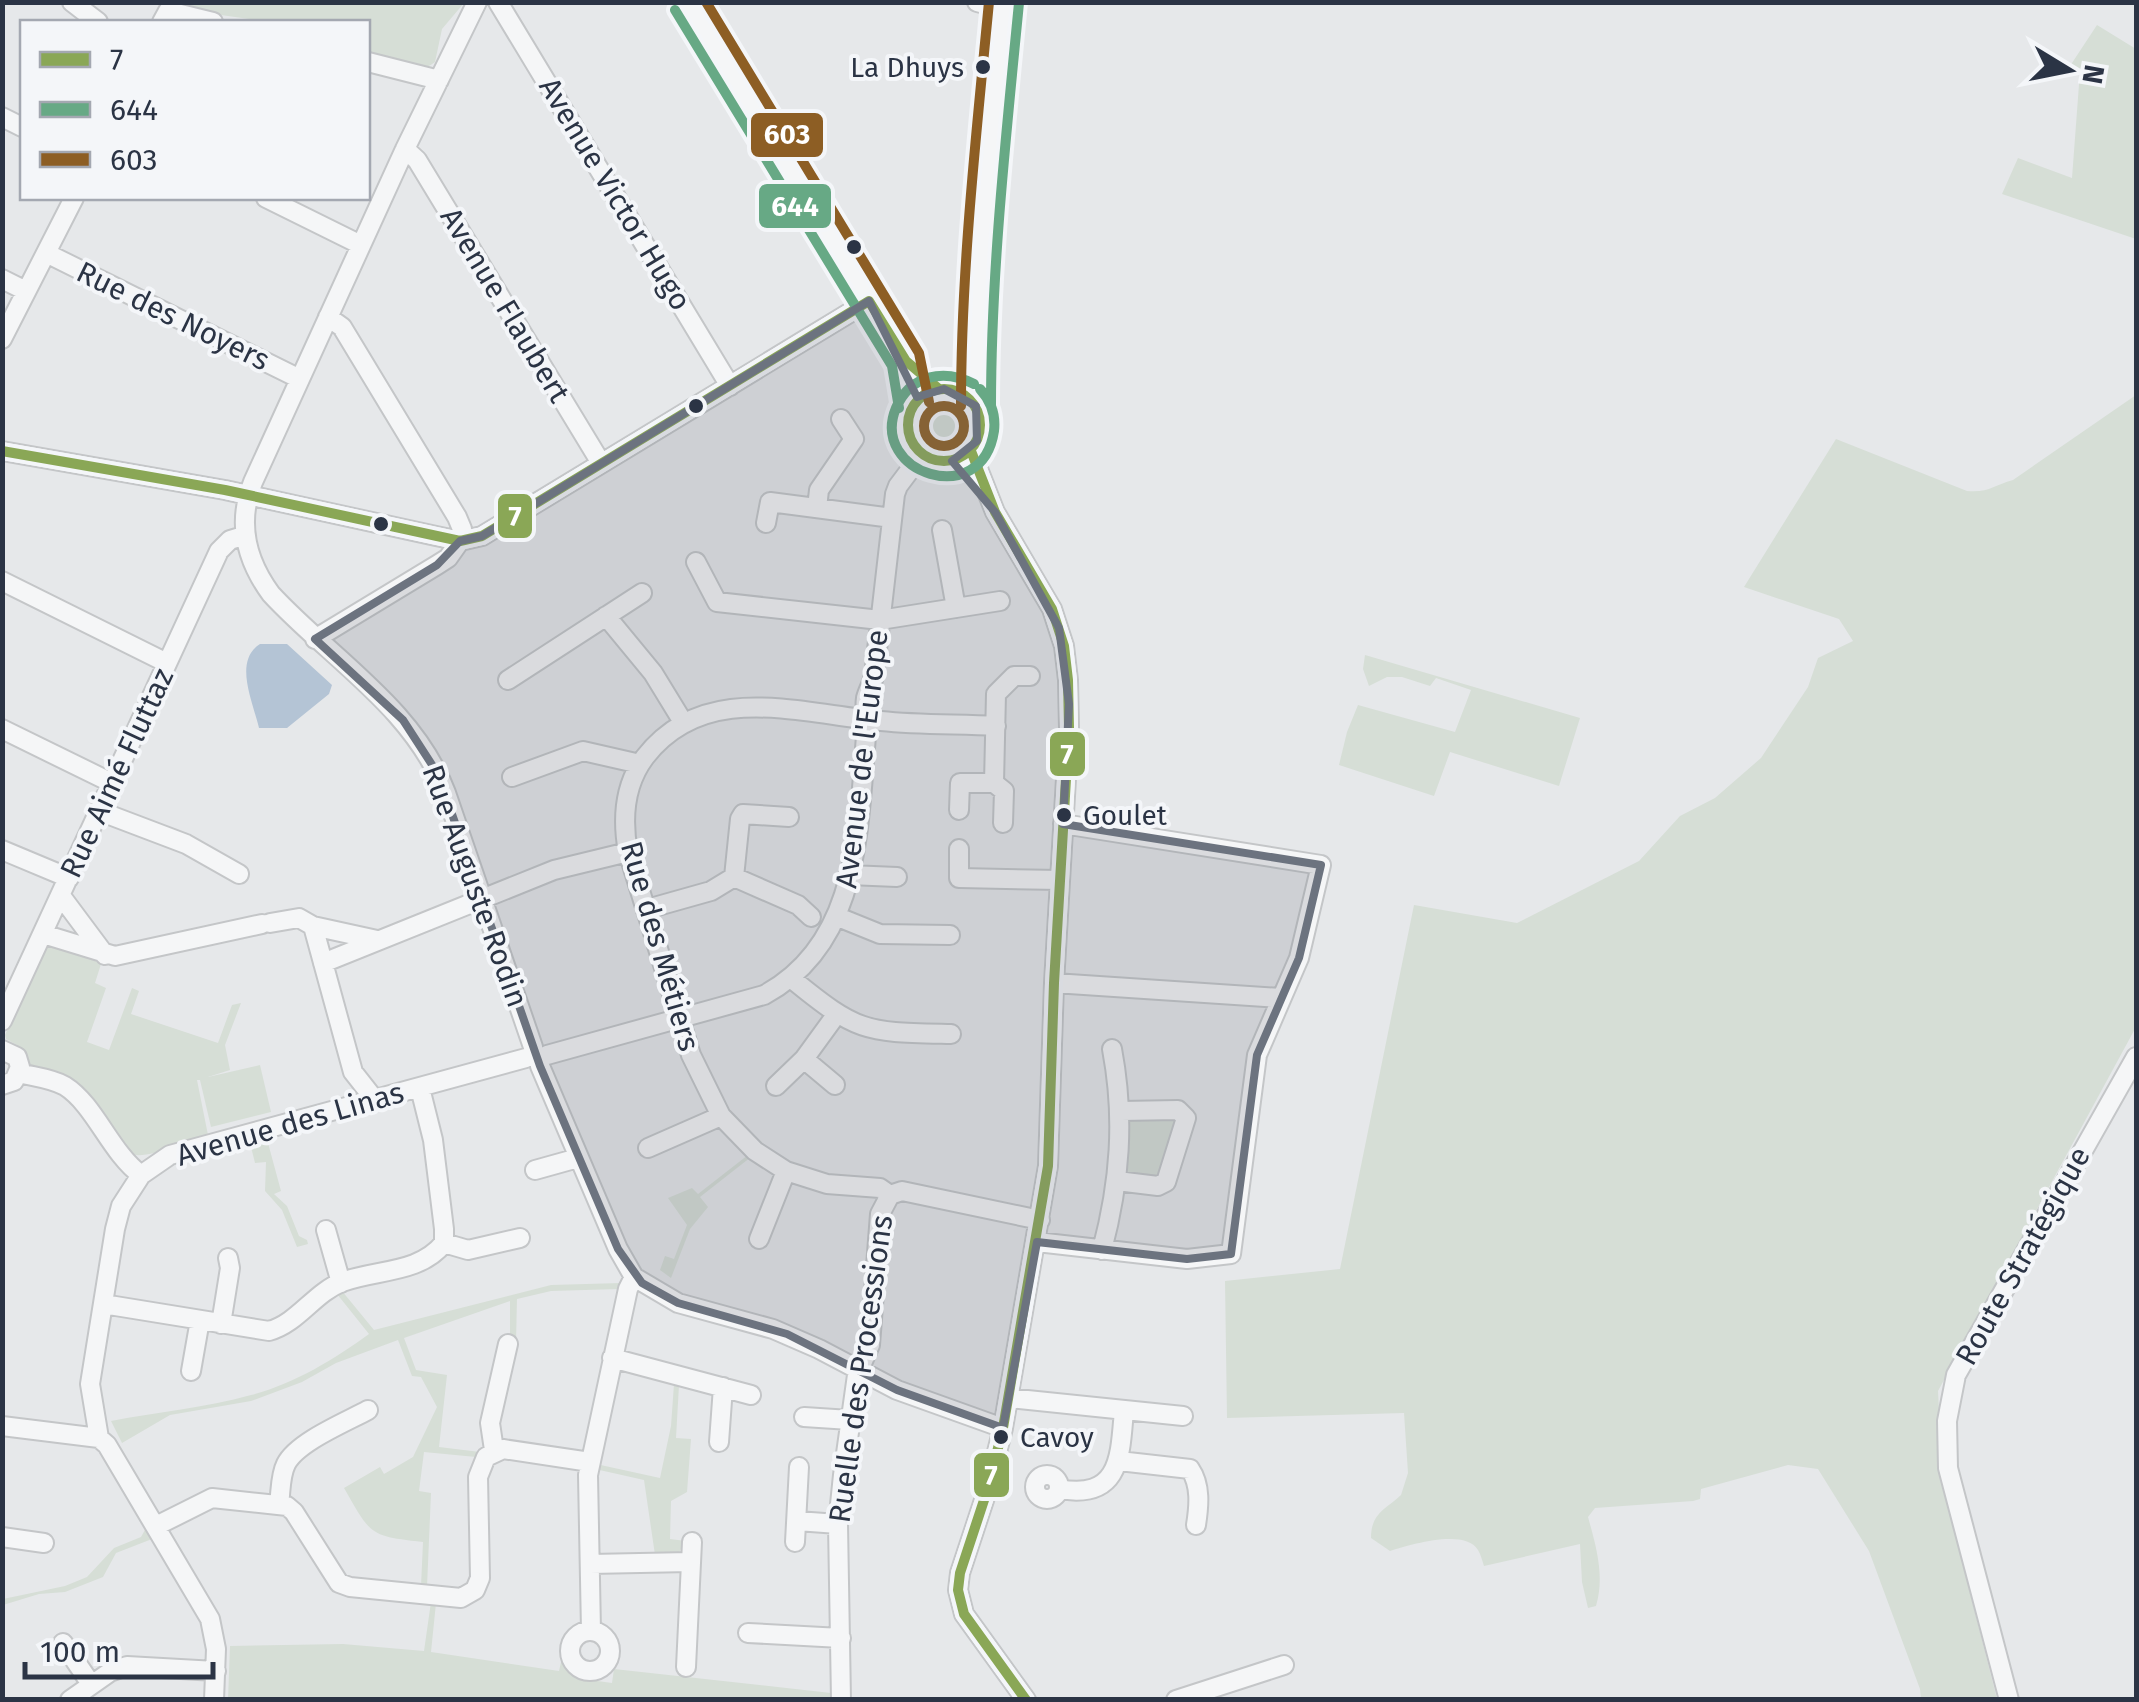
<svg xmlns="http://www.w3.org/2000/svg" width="2139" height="1702" viewBox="0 0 2139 1702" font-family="'Fira Sans',sans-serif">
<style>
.green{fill:#d6ded6}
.water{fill:#b4c4d5}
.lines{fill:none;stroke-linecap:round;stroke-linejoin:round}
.minor-casing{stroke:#c4c6c8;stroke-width:22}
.minor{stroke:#f5f6f7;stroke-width:18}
.bus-1-casing{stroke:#f4f6f9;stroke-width:18}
.bus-2-casing{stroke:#f4f6f9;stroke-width:18}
.bus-3-casing{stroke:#f4f6f9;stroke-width:18}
.bus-1{stroke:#8aa756;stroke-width:10}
.bus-2{stroke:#67a985;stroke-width:10}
.bus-3{stroke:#8d5e24;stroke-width:10}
.marked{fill:#6c737f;fill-opacity:0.2;stroke:#6c737f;stroke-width:8;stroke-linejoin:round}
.bus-dot{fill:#2b3445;stroke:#f4f6f9;stroke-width:4}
.labels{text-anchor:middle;stroke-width:8;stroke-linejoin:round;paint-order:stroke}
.bus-label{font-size:28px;fill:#2b3445;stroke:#f4f6f9;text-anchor:start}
.street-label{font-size:30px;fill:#2b3445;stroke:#f4f6f9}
.line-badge{stroke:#f4f6f9;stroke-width:4}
.badge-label{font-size:28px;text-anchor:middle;font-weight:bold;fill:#fff}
</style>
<rect width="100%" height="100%" fill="#e6e8ea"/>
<!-- green -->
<path class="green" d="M178,3H464L442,29L435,62C419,74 417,64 402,61C389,58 380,58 368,50V22H270L179,9Z
M2097,25L2136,49V239L2002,194L2018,158L2072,178L2080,71L2070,66Z
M2136,395V1027L1938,1391L1943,1487L1997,1699H1921L1920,1689L1869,1551L1818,1469L1788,1465L1701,1489L1700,1499L1693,1501L1595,1508L1588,1517C1596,1546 1605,1576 1596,1606L1588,1608L1582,1582L1580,1544L1484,1566C1482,1560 1481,1555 1478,1550C1465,1528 1409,1545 1390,1551L1371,1538C1371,1513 1385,1510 1401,1495L1408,1473L1404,1413L1227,1418L1225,1281L1340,1269L1414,905L1517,923L1639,861L1680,816L1715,798L1761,758L1808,687L1818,658L1853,641L1839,619L1744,587L1836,439L1967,491C1989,493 1994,485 2013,480Z
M917 425a27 27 0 1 1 54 0a27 27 0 1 1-54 0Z
M1365,655L1580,718L1559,786L1450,752L1434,796L1339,765L1347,732L1358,705L1455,732L1471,690L1436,678L1430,686L1402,677H1387L1369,686L1363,669Z
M52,944L68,948L101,964L95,983L106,988L87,1042L109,1050L132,988L139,991L131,1014L218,1043L232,1005L241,1003L225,1045L230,1070L208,1077L260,1065L271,1112L211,1127L200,1080H197L208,1135C186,1141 149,1160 130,1154L85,1094L33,1068L17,1045L6,1039L5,1035L44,948Z
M1178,1116L1162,1178L1127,1177L1122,1170L1128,1118Z
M268,1143L281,1191L274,1194L287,1206L299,1236L307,1240L308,1244L297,1247L282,1210L265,1191L266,1162L255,1163L251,1147Z
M748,1155L751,1157L700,1197L708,1207L690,1229L671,1278L660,1270L665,1256L674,1259L687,1225L668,1198L692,1188L698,1194Z
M621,1283L619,1289L551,1291L517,1299L516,1342L510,1341V1301L404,1338L416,1370L447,1375L439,1447L480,1452L476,1457L424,1452L419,1491L431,1493L427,1587L421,1586L423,1542C369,1536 371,1535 344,1488L380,1467L384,1474L413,1457L437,1407L421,1377L412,1376L398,1340L336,1363L302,1382L251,1401L170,1415L122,1443L111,1421C157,1412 205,1408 251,1395C294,1384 333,1360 369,1334L337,1294L342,1291L374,1330L551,1285Z
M671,1379L683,1382L679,1385L676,1438L691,1439L687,1492L671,1501L670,1539L686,1541L678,1554L655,1555L644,1480L595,1469L596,1464L660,1478L671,1426L674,1384Z
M146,1528L152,1539L116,1553L103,1577L65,1592L39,1594L3,1605V1599L65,1586L87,1577L114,1548L141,1537Z
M431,1602L436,1603L431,1652L559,1671L561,1662L583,1675V1679L612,1683L614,1669L831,1693V1700H228L230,1646L343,1644L424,1651Z"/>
<!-- water -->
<path class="water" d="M260,644H287L332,685L329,694L287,728H259C253,702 233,661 260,644Z"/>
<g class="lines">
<!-- minor casing -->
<g class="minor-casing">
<path id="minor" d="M72,2L98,22
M477,2L405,149L253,482C237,522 246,560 271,594C330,658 414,708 446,793L533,1047
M498,2L730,386
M688,2L906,361L939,389
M977,2L1003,9
M162,22L168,11L213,22
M368,62L439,80
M2,117L22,127
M405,149L417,160L601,463
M266,198L361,245
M46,253L300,379
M2,279L26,291
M328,317L342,327L457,517L462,529L460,541
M2,339L74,198
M908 425a36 36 0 1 1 72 0a36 36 0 1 1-72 0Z
M976,406V348L989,157L1004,2
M2,451L225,490L436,536L460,541L482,536L869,301
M971,451L995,512L1052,609L1064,646L1068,680L1069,728L1054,983L1048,1166L1003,1428L988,1488L960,1573L958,1590L964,1614L1026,1700
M817,508L819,490L854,439L841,419
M766,523L770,502L892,518
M942,530L956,608
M696,562L717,602L880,620L1000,601
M2,581L167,663
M606,616L653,673L683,722
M315,639L437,565L448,558L460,541
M508,680L642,593
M2,729L112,783
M512,777L583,751L640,764
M959,810L960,783H994
M99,811L186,844L239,874
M1003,823L1004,791L994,783L996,694L1014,676H1030
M959,849V878L1060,880
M2,850L69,878
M849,875L897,877
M734,877L798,905L811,917
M61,896L105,955
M647,909L711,891L734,877L740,819L743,814L789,817
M838,917L880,934L950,935
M270,923L299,918L313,926L353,1072L375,1100
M313,926L377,940
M43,934L115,956L262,924
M323,963L554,870L628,852
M792,979C859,1034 866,1032 951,1034
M1054,983L1281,998
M2,1021L219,551L230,540L243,536
M2,1050L17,1057L20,1067L14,1081L2,1085
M547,1055L764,995C859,944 858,832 866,736C868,724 864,710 866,698C868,690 872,684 874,676L895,494L898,486L922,454
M804,1059L835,1085
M540,1066L618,1249L634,1277L628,1289L588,1475L591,1631
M19,1073C34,1077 51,1078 65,1086C95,1105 110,1152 141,1175
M776,1086L804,1059L836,1015
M648,1148L721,1116
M535,1170L578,1158
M1117,1181L1158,1186L1166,1182L1186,1118L1178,1110L1121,1111
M890,1195L880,1188L827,1184L786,1171L755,1151L721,1116L691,1055L628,852C622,819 624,785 645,757C705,680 799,714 881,721C919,725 958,724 996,726
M326,1230L341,1283
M759,1239L786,1171
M1037,1242L1187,1259L1231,1254L1257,1055L1299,958L1321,865L1063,824
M444,1243L468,1250L520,1238
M1102,1250C1120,1182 1125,1118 1112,1049
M634,1277L678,1303L773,1329L819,1349L897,1390L1003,1428
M103,1304L269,1331C298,1323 314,1293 342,1282C377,1269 419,1274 444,1243V1229L433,1140L420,1088
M221,1324L230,1268L228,1258
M612,1358L751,1395
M191,1371L200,1320
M1009,1398L1183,1416
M804,1417L850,1420
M2,1426L99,1438
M719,1442L723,1387
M494,1450L490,1423L508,1344
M1119,1461L1190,1469C1201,1485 1199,1506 1196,1525
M1035 1487a12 12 0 1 1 24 0a12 12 0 1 1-24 0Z
M1059,1489C1121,1500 1120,1456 1124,1410
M279,1504C281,1491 280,1476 286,1464C297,1442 346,1422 368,1410
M797,1521L838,1524
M156,1526L212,1498L287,1506L294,1512L339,1583L350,1587L461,1598L475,1590L480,1578L478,1477L486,1457L503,1449L590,1462
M2,1537L44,1543
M795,1542L799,1467
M590,1564L690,1562
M570 1651a20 20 0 1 1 40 0a20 20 0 1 1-40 0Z
M748,1633L841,1638
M63,1643L91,1684
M686,1667L692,1542
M70,1700L110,1672L127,1666L216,1671
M214,1700L216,1649L210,1619L107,1445L99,1438L90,1384L115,1229L121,1206L141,1175L170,1155L526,1058
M841,1700L838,1524L843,1475L857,1375L870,1345L880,1214L890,1195L902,1191L1040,1220
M1176,1700L1284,1665
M2009,1700L1948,1468L1947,1421L1956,1375L2136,1057"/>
</g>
<!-- minor -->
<use href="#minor" class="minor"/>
<!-- bus-1 casing -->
<g class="bus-1-casing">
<path id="bus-1" d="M908 425a36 36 0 1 1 72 0a36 36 0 1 1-72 0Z
M2,451L225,490L460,541L482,536L869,301L906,361L939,389
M971,451L995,512L1052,609L1064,646L1068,680L1069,728L1054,983L1048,1166L1003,1428L988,1488L960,1573L958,1590L964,1614L1026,1700"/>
</g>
<!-- bus-2 casing -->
<g class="bus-2-casing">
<path id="bus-2" d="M675,10L892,366L899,408
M974,384C944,368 910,375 896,408C869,473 982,511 994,431C996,414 991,401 980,389
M991,406C991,272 1006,137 1019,3"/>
</g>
<!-- bus-3 casing -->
<g class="bus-3-casing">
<path id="bus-3" d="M706,2L919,353L929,402
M961,406C961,271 976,137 989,2
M924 426a20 20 0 1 1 40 0a20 20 0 1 1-40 0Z"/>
</g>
<!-- bus-1 -->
<use href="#bus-1" class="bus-1"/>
<!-- bus-2 -->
<use href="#bus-2" class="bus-2"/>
<!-- bus-3 -->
<use href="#bus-3" class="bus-3"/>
</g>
<!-- marked area -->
<path class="marked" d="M869,301L917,397L944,389L976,406L977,441L952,461L995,512L1059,628L1069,704L1063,824L1321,865L1299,958L1257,1055L1231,1254L1187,1259L1037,1242L1003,1428L897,1390L787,1334L678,1303L642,1283L618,1249L540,1066L438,774L403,720L315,639L437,565L460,541L482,536Z"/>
<!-- markers -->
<g class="bus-dot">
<circle cx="983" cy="67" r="9"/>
<circle cx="854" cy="247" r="9"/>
<circle cx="696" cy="406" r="9"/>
<circle cx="381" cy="524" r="9"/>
<circle cx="1064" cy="815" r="9"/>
<circle cx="1001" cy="1437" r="9"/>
</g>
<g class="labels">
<!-- bus labels -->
<g class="bus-label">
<text x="964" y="77" text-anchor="end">La Dhuys</text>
<text x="1083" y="825">Goulet</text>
<text x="1020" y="1447">Cavoy</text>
</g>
<!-- street labels -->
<g class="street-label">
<text transform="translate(615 194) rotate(59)" y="10">Avenue Victor Hugo</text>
<text transform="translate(505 305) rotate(59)" y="10">Avenue Flaubert</text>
<text transform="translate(173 316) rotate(26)" y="10">Rue des Noyers</text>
<text transform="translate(862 759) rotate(-83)" y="10">Avenue de l'Europe</text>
<text transform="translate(117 773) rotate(-65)" y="10">Rue Aimé Fluttaz</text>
<text transform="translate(475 886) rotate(70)" y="10">Rue Auguste Rodin</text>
<text transform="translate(660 946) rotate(74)" y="10">Rue des Métiers</text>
<text transform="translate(290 1124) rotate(-16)" y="10">Avenue des Linas</text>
<text transform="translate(2023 1256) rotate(-61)" y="10">Route Stratégique</text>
<text transform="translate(861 1369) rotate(-82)" y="10">Ruelle des Processions</text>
</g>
</g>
<g class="line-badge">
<rect x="749" y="111" width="76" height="48" rx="10" fill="#8d5e24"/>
<rect x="757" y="182" width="76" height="48" rx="10" fill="#67a985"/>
<rect x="496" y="492" width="38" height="48" rx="10" fill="#8aa756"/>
<rect x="1048" y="730" width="39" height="48" rx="10" fill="#8aa756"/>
<rect x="972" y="1451" width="39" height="48" rx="10" fill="#8aa756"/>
</g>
<g class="badge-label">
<text x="787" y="144">603</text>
<text x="795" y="216">644</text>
<text x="515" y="526">7</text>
<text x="1067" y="764">7</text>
<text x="991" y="1485">7</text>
</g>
<!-- border -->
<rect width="2139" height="1702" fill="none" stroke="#2b3445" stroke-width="10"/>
<!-- legend -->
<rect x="20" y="20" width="350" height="180" fill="#f4f6f9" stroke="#a4a8b1" stroke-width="2.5"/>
<rect x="40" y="52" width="50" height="15" fill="#8aa756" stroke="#a4a8b1" stroke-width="2.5"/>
<text x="110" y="70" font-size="30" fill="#2b3445">7</text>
<rect x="40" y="102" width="50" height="15" fill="#67a985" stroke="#a4a8b1" stroke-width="2.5"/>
<text x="110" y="120" font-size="30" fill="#2b3445">644</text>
<rect x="40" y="152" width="50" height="15" fill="#8d5e24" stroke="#a4a8b1" stroke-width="2.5"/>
<text x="110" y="170" font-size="30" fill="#2b3445">603</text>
<!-- north arrow -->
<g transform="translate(2069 70) rotate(100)" stroke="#f4f6f9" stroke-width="8" paint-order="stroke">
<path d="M0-8L18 38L0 25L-18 38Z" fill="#2b3445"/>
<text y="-15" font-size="28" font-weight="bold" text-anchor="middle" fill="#2b3445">N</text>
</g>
<!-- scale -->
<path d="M25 1662v15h188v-15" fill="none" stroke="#2b3445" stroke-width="5"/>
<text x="40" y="1662" font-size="30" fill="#2b3445" stroke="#f4f6f9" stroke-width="8" paint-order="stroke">100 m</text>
</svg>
